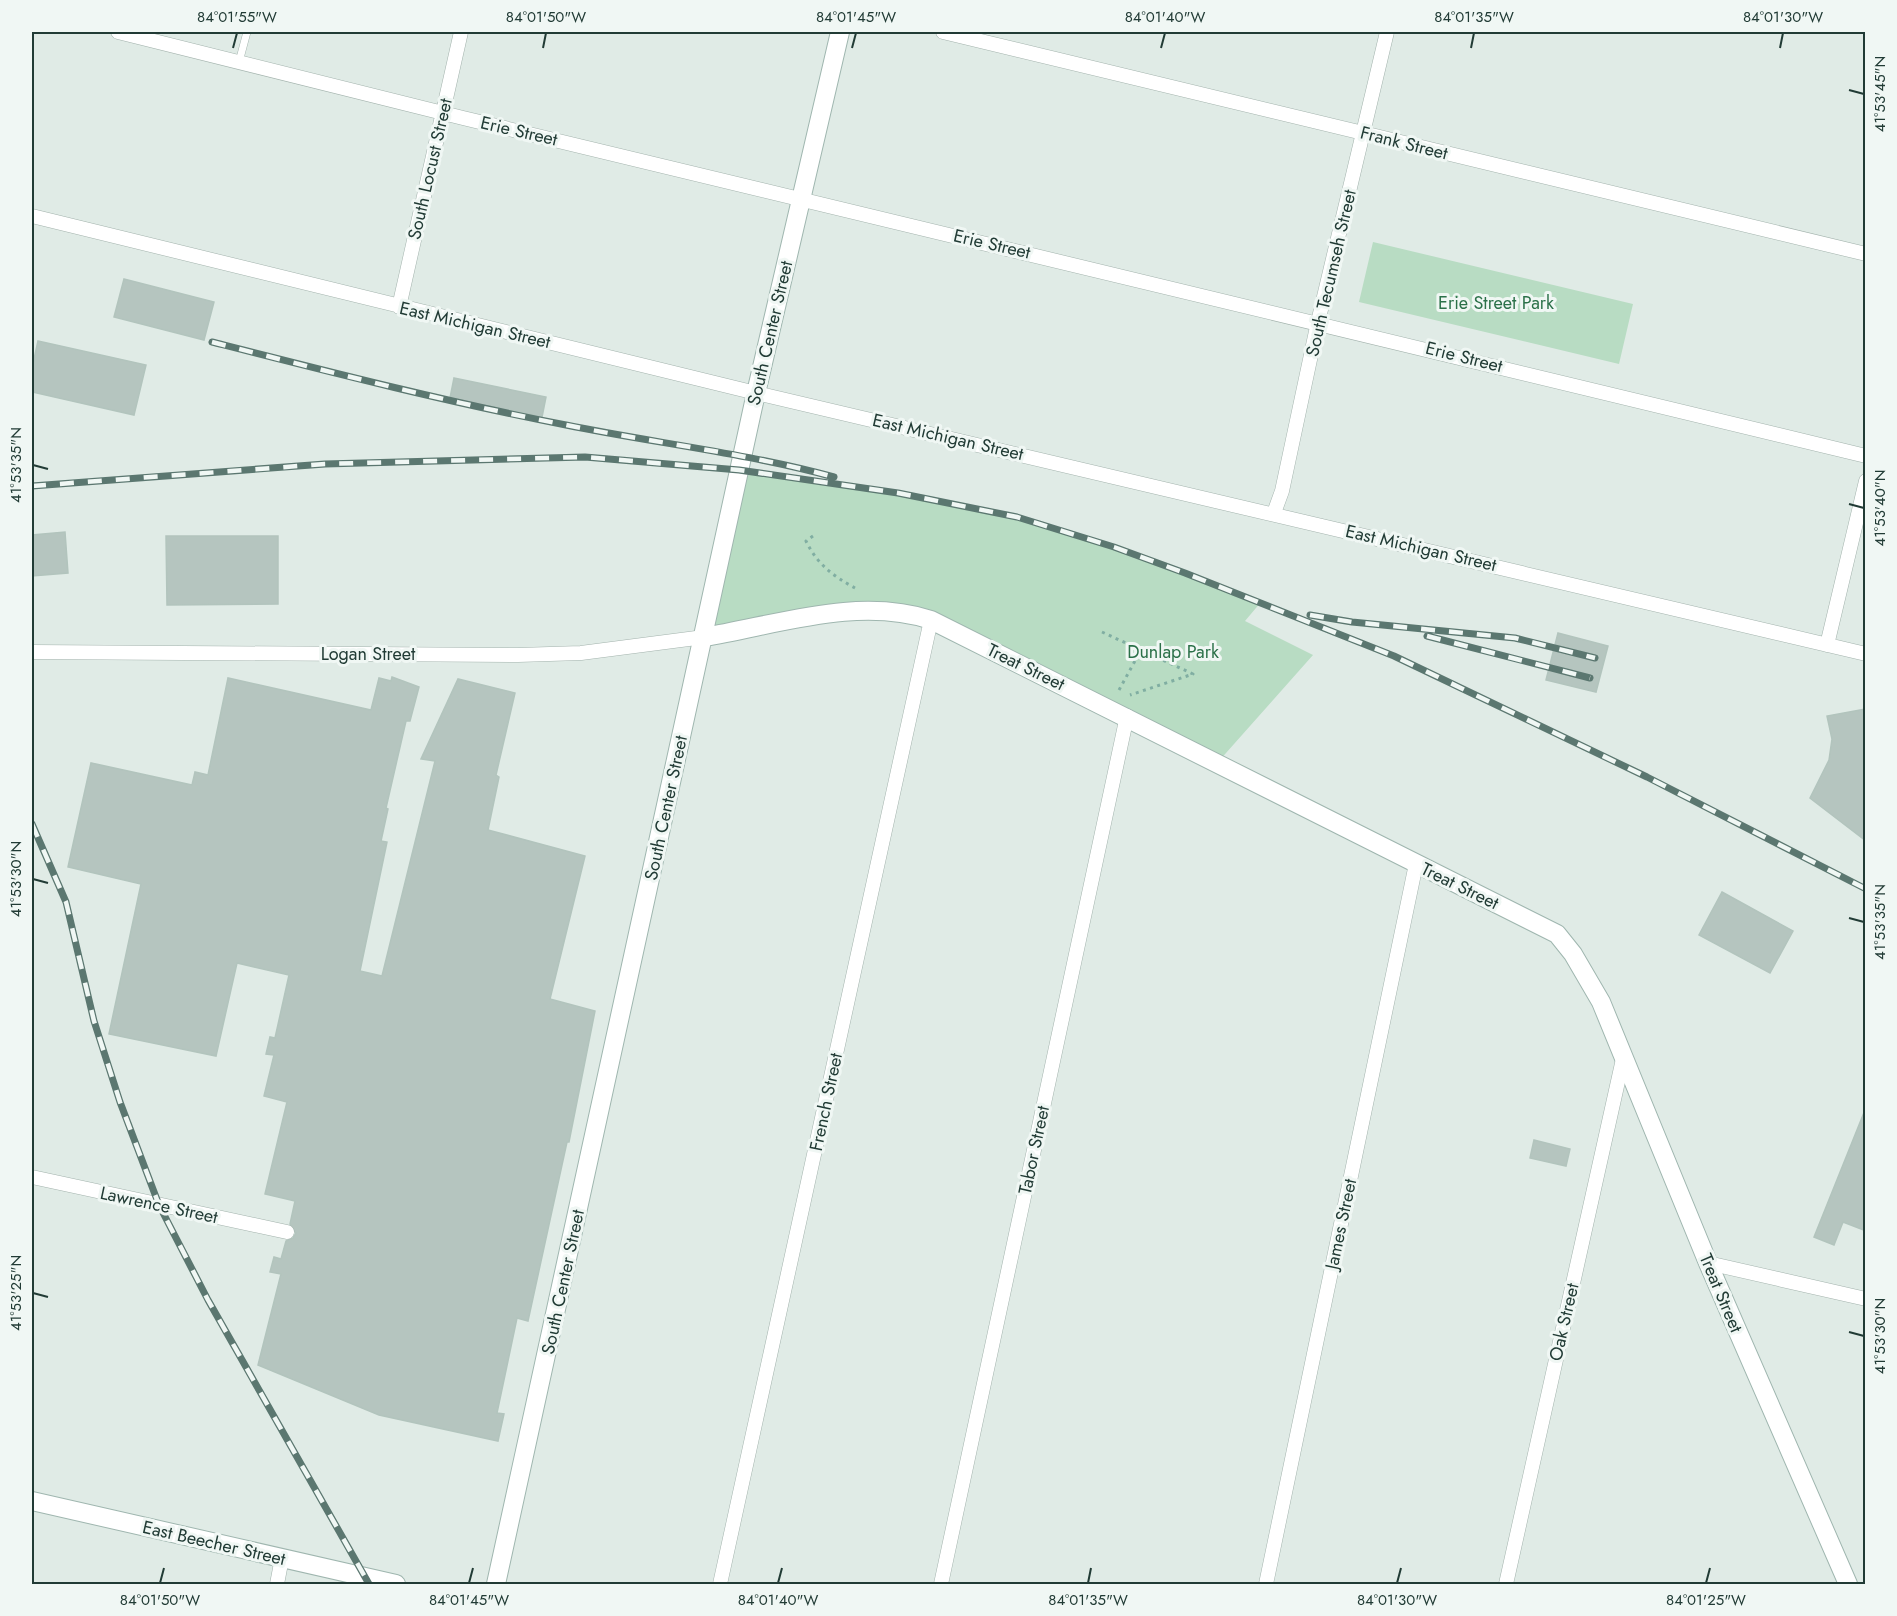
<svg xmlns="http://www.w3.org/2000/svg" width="1897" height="1616" viewBox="0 0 1897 1616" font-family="Jost,sans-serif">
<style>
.green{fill:#b8dcc3}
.building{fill:#b5c5bf;stroke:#b2c4bd;stroke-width:1.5}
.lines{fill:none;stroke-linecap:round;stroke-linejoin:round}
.lane-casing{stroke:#a3b3ad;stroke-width:8}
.street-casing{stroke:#a3b3ad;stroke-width:15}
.secondary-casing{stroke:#9fb6af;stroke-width:20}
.path{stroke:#80aea2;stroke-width:3;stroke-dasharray:3 4.5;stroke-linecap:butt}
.lane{stroke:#fff;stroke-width:7}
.street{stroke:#fff;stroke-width:14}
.secondary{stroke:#fff;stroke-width:18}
.rail-casing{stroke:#5b7770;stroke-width:7}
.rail{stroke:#f0f7f4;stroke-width:4.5;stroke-dasharray:14;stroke-linecap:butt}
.ticks{fill:none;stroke:#213b35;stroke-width:2}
.labels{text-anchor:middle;stroke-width:6;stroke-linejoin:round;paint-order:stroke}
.street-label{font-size:18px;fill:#213b35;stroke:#f0f7f4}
.park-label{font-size:18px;fill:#2b7149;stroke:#f0f7f4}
.neatline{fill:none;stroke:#213b35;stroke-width:2}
.ticks-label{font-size:15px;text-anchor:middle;fill:#213b35}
</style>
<rect width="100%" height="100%" fill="#e0ebe6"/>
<!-- green -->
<path class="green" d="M1373,242L1633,304L1619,364L1359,302Z
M739,470L898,493L1017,517L1114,547L1261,602L1245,621L1313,655L1218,762L931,620L886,611L704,637Z"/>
<!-- building -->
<path class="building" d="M124,279L214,302L204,340L114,317Z
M38,341L146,365L134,415L32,392V368Z
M454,378L546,397L542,417L450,398Z
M65,532L68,573L32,576V535Z
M166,536H278V604L167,605Z
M1558,633L1608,646L1596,692L1546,680Z
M392,677L419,687L410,721H406L386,808L388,809L381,841L387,842L360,971L382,976L435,761L421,759L458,679L515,693L496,775L499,777L488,830L585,856L550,999L595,1011L569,1142H567L528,1321L517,1318L497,1413L504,1414L498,1441L379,1415L258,1365L281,1274L270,1272L274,1257L281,1259L286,1241L293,1238L296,1233L290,1224L295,1201L265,1194L287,1102L264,1096L274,1055L266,1054L270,1037L275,1038L289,975L237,963L216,1056L109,1034L141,884L68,867L91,763L192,785L195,772L208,775L228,678L371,710L379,678L391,681Z
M1866,709V841L1810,798L1829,760L1832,739L1827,716Z
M1722,892L1793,931L1770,973L1699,935Z
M1865,1110L1866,1231L1843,1222L1834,1245L1814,1237Z
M1534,1140L1570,1149L1566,1166L1530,1158Z"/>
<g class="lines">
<!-- lane casing -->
<g class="lane-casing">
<path id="lane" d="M239,62L247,32"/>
</g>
<!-- street casing -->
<g class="street-casing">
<path id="street" d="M118,32L463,118L1866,456
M943,32L1866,254
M32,216L756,393L1866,654
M399,307L461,32
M1274,513L1282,491L1318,322L1387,32
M1827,645L1866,481
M32,652L518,655L581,653L704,637
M32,1177L287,1232
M1708,1263L1866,1299
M277,1584L282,1558
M720,1584L931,620
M941,1584L1127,716
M1266,1584L1416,864
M1506,1584L1623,1059"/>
</g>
<!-- secondary casing -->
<g class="secondary-casing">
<path id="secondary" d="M704,637C777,625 858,596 931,620L1557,934L1573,954L1601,1002L1708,1263L1848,1584
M32,1501L396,1584
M496,1584L756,393L840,32"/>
</g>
<!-- path -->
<path class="path" d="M813,536L806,541C817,564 833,576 855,588
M1102,632L1193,674L1130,695
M1119,690L1141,650"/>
<!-- lane -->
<use href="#lane" class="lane"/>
<!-- street -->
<use href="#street" class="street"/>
<!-- secondary -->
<use href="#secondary" class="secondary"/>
<!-- rail casing -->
<g class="rail-casing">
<path id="rail" d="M212,342C330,372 447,402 566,425C655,443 746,453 834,477
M32,486L325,464L585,457L739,470L898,493L1017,517L1114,547L1185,573L1394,656L1647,777L1866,889
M1310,615L1352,622L1515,638L1595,658
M1427,636L1590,678
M32,824L66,902L94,1021L120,1102L159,1205L208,1300L369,1584"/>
</g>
<!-- rail -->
<use href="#rail" class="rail"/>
</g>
<!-- ticks -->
<path class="ticks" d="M233,48L237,33M543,48L546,33M852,48L856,33M1161,48L1165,33M1471,48L1474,33M1780,48L1783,33M1849,90L1864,94M33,465L48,469M1849,504L1864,508M33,879L48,883M1849,918L1864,922M33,1293L48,1297M1849,1332L1864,1336M160,1583L164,1568M469,1583L473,1568M778,1583L782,1568M1088,1583L1091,1568M1397,1583L1401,1568M1706,1583L1710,1568"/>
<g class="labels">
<!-- street labels -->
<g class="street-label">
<text transform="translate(519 131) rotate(13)" y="6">Erie Street</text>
<text transform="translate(1404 143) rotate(14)" y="6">Frank Street</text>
<text transform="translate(430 169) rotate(-77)" y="6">South Locust Street</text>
<text transform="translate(992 244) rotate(13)" y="6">Erie Street</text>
<text transform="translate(1331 273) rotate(-77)" y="6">South Tecumseh Street</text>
<text transform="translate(475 325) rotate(13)" y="6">East Michigan Street</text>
<text transform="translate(770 333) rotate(-77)" y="6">South Center Street</text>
<text transform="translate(1464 357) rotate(14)" y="6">Erie Street</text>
<text transform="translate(948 437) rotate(13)" y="6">East Michigan Street</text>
<text transform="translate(1421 548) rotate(13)" y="6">East Michigan Street</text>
<text x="368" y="660">Logan Street</text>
<text transform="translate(1026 667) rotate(26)" y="6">Treat Street</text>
<text transform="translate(666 808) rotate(-78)" y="6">South Center Street</text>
<text transform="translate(1460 886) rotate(26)" y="6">Treat Street</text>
<text transform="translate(826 1102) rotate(-78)" y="6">French Street</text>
<text transform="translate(1034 1150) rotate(-78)" y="6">Tabor Street</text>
<text transform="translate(159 1205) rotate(12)" y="6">Lawrence Street</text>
<text transform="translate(1341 1224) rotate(-78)" y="6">James Street</text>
<text transform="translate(563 1282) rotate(-78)" y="6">South Center Street</text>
<text transform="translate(1721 1293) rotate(67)" y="6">Treat Street</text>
<text transform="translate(1564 1322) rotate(-77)" y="6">Oak Street</text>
<text transform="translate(214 1543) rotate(13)" y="6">East Beecher Street</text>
</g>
<!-- park labels -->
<g class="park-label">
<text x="1496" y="309">Erie Street Park</text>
<text x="1173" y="658">Dunlap Park</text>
</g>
</g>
<!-- border -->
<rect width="1897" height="1616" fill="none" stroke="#f0f7f4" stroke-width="66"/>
<rect x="33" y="33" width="1831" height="1550" class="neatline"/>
<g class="ticks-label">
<text x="237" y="22">84°01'55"W</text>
<text x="546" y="22">84°01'50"W</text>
<text x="856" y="22">84°01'45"W</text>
<text x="1165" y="22">84°01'40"W</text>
<text x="1474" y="22">84°01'35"W</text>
<text x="1783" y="22">84°01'30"W</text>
<text transform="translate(1880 94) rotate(-90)" y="5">41°53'45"N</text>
<text transform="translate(16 465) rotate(-90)" y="5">41°53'35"N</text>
<text transform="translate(1880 508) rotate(-90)" y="5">41°53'40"N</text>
<text transform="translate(16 879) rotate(-90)" y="5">41°53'30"N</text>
<text transform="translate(1880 922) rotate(-90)" y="5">41°53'35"N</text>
<text transform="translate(16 1293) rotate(-90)" y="5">41°53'25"N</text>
<text transform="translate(1880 1336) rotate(-90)" y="5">41°53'30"N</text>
<text x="160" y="1605">84°01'50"W</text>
<text x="469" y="1605">84°01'45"W</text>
<text x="778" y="1605">84°01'40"W</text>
<text x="1088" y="1605">84°01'35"W</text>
<text x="1397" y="1605">84°01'30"W</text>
<text x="1706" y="1605">84°01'25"W</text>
</g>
</svg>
